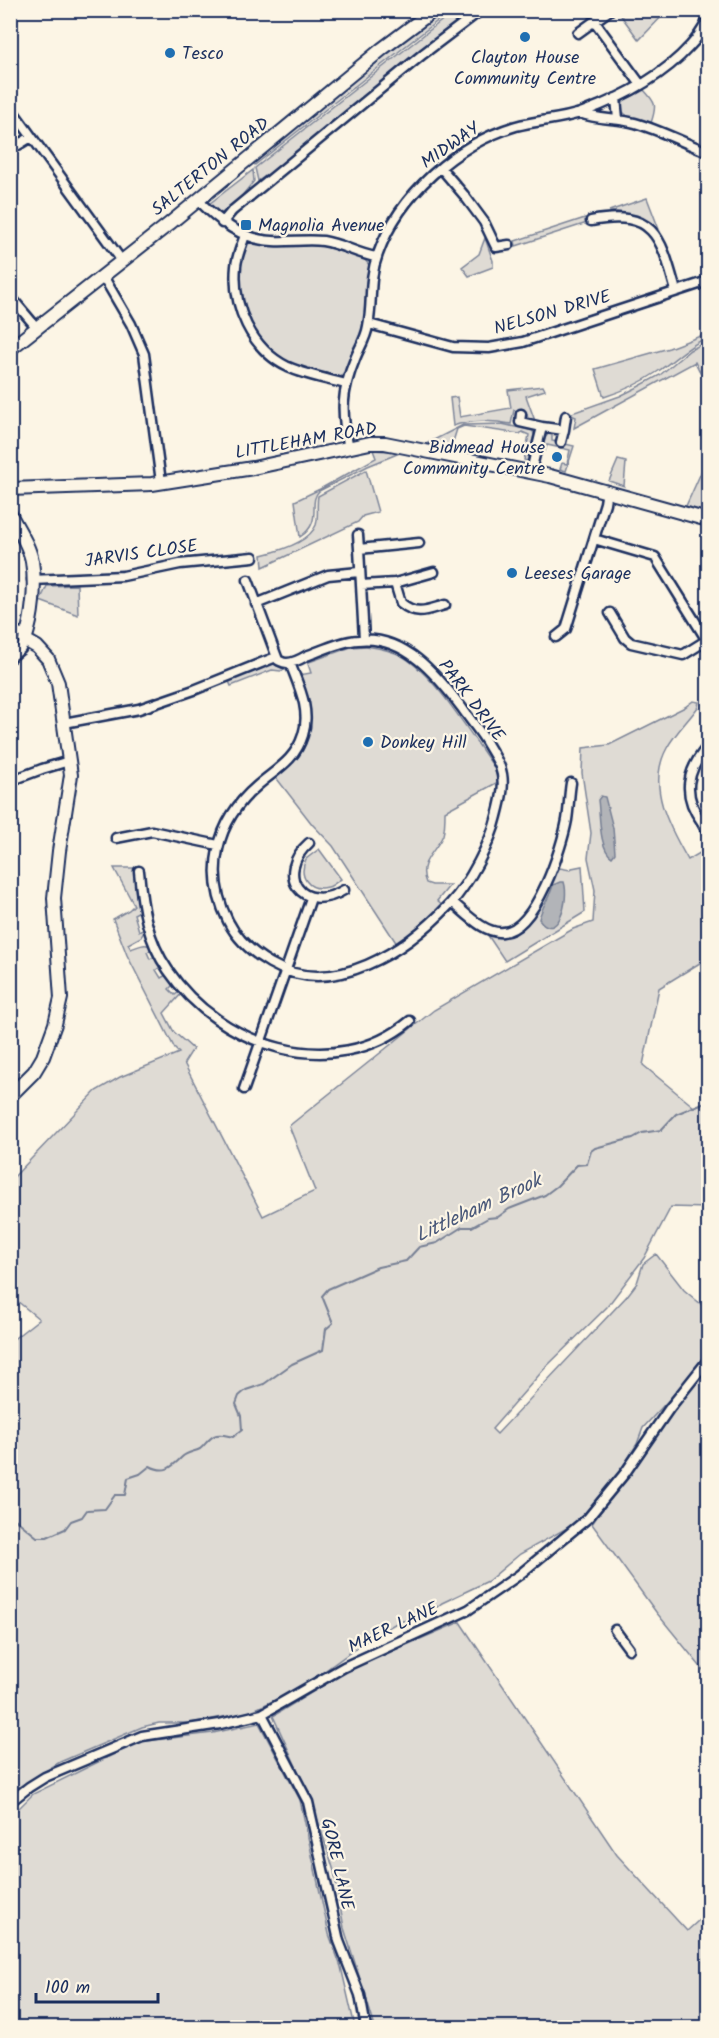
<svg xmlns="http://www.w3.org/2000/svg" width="719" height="2038" viewBox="0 0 719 2038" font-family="Kalam,sans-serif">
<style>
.green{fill:#dfdbd4;stroke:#7d8599;stroke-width:1.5}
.water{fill:#b2b4b8;stroke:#767f94;stroke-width:1.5}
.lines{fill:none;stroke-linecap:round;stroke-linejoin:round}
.stream{stroke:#767f94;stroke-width:2}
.street-casing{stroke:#1b2f5e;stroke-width:13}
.secondary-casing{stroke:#1b2f5e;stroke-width:16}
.street{stroke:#fcf5e5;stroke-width:8}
.secondary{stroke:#fcf5e5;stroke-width:12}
.poi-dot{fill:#1f6fb2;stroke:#fcf5e5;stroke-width:2}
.labels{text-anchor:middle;stroke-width:4.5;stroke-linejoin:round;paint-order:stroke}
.poi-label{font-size:18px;fill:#1b2f5e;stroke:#fcf5e5;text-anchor:start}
.street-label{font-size:18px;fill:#1b2f5e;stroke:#fcf5e5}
.water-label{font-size:20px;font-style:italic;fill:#485779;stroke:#fcf5e5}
</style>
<rect width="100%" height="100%" fill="#fcf5e5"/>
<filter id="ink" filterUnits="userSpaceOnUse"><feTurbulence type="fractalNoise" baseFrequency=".0167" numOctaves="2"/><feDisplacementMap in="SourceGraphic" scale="12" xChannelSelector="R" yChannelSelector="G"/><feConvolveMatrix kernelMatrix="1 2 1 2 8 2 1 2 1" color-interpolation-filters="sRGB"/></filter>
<g filter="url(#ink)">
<!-- green -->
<path class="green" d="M443,11H450L255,165L253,162L368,66Z
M454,11H476L290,159L258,181L255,168Z
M623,11V10L667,11L639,40L619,13Z
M644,90C656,103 657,105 651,123C641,120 625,120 621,108L624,100Z
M253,170L254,181L235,204L220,214C214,213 211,210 209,204Z
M647,198L660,232C645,217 630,212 609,211Z
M585,218L587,223L516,246L515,241Z
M485,238L493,261V267L469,276L462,267L479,254Z
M256,242C278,248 299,243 321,246C337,248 350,253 365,260L370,266L366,283L367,320L347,370L340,378L335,379C317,373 295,369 279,358C249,336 224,277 248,243Z
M708,333V337C686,347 676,359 657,372C641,383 623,391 604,397L595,369L669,348Z
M708,341V369L700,372L695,362L574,428L576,417L571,415L572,413L620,396L636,388L660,375L690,350Z
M543,386L545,390L526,396L535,421L528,418L526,412L514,410L511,424C493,420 470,420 453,426L450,398L457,397L460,417L511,408L508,390Z
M502,424L533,431L534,435L527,461L524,460L529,435L522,432L520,434L464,426L457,429L451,448L428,443L463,425Z
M548,434L552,435V441L574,446L566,471L560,469L562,463L567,464L570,450L547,445L545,451L542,450L545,438Z
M373,450L402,452L368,466L319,491C307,503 324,521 300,537L295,501L320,489L376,458Z
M708,457V513L686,506Z
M618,460L626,462L624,486L609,481Z
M366,470L378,512L363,516L358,522L263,567L262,555C279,551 309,543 316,525C319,515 316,506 318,496Z
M77,585L78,615L40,601L47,586Z
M366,646C379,648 391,650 402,656C436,676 470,734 494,767L498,782L445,811C445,818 445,828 443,835C436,852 417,862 426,883L432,885H450L437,901L443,906L454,909L404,951L397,944L333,846L312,824L274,775C281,771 289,767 294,762C318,737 309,703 299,675L311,673L308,664L309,662L351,647Z
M269,663L270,665L274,664L285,670L281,671L272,670L231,686L228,679Z
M693,701L699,702L698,707C688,721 675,733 667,748C646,786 669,827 688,860L708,848V958L659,988L643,1065L694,1107L708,1101V1208L671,1207L644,1258L607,1307L546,1367L492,1429L497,1434L627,1296L637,1283L643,1264L656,1254L684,1290L708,1310V1355L687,1384L684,1383L643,1428L637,1444L612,1484L576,1523L520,1554L488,1581L442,1603L426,1616L398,1622L366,1641L301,1688L249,1712L191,1723H159L142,1727L60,1762L11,1792V1341L39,1319L11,1296L10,1181L96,1091L120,1077L179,1053L175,1049L127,955L113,919L129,910L134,905L114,868H134L136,896H138L140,911L134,914L139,931L145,930L141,937L128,944L131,949C140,946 146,941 153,949L147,952L150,959L156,956L162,966L156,970L161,978L168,974L174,984L169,989L175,995L180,991L182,993L164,1013L174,1032L193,1049L184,1063L263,1216L315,1191L289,1126L434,1010L573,929L593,922L595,890L588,858L591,833L582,773L583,748L609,745L685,707Z
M319,849L341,879C336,882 333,886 328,887C308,892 298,876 306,859Z
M582,866L585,912L505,961L485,931C490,933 495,935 499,935C526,937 542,893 553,874L560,868L570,870L572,868Z
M708,1365V1676L656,1612L592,1524L670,1411Z
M460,1622L617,1855L687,1931L708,1912V2027H375L344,1928L334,1871L311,1799L273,1716L350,1669Z
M259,1723L300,1800L329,1934L341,1967L355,2027H11V1816L33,1794L139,1742L213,1733Z"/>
<!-- water -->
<path class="water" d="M601,796L605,797L613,828L615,853L612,857C599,850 600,814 598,800Z
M560,882H564C570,901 557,944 539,919C542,906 550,897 553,885Z"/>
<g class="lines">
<!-- stream -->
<path class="stream" d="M10,1523L15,1519L37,1537H47L65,1529L71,1521L82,1517L87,1510L105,1509L115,1495H125L128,1478L140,1474L150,1466C165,1474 171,1468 182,1457C187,1452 194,1452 200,1449C205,1445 208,1439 214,1436C220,1433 227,1436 233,1437L242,1430L241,1416L236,1404L239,1396L246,1390L264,1384L292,1364L323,1350L326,1329L333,1323L322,1296L328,1289L378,1267L406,1261L419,1247L437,1243L462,1227H472L488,1218L498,1217L509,1209L545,1195L557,1186L577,1165L587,1164L591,1151L595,1148L633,1138L642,1133L661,1130L676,1114L708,1101"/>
<!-- street casing -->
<g class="street-casing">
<path id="street" d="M595,22L641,85
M578,33L610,10
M616,98L618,119
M10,107L122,261
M580,113C597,120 617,118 635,123C660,130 684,143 708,152
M10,150L31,137
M441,168L464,195L484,222L496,247L509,245
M198,200C218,220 242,240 273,241C290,242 307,239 323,241C342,244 358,254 376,257
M591,221C655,209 661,237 676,291
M222,223L232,211L423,54L481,10
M245,235C242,245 237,255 236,266C232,306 251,349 288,367C306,375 327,379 346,384
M103,276L131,324L144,354L161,482
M10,296L37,328
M369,324L453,347L489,348L523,342L708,281
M521,414L520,422L542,427
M561,442L564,430
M349,448C341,413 341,393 355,359C359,348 366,339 368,326C373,301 368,280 378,254C399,195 456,144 516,126C538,120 561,120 583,112C621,98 662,77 690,46C697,39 703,29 708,20
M531,471L542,427L564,430L566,416
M358,535L359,549
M594,539L655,557L708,642
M32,580L123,576L180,564L253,557
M248,580L278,660C282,662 283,663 287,663C293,663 301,659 306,656C323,650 341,641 358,640C405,635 437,675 462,708C470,720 481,732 488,745C492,752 497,759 500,767C506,782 501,801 497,816C491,842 469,884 450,904C407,950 333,1000 270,963C253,953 237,939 228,921C204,873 216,821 257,786C275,770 295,761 303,735C311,710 299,687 290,663
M395,583L401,603C417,616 427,610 445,605
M361,585L395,583L434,572
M256,604L328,575L359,572
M610,613L625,638L631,643L683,655L707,640
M10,632L27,633
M556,637L566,629L605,503L607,490
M364,639L359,549L419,543
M10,658L21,649L25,640
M64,723L139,709L194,690L276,657
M708,746C687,770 681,794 702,822L708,818
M10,781L42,769L69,761
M702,822L708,833
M116,838L152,831L218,845
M309,843C274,874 302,915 344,890
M139,871C142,906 147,940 168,970C220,1047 334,1084 410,1021
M452,902C466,913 484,934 503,932C536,930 562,847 567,820C569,807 569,795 571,783
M244,1089L311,898
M615,1630L629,1649
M262,1714L308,1802L339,1941L360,1995L366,2028
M10,1802L29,1787L45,1777L142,1736L220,1724L262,1714L344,1667L468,1610L519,1575L588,1518L625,1473L669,1409L708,1360"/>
</g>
<!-- secondary casing -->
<g class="secondary-casing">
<path id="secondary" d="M10,349L169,224L382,49L434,10
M10,489L152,484L253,468L370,443H385L550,476L708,520
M10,514C18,529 29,545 32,561C36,586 33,617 25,640L37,647L48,659L58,683L71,775L59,851L54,898L61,998L55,1024L43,1057L34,1072L10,1096"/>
</g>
<!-- street -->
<use href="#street" class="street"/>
<!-- secondary -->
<use href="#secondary" class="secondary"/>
</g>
</g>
<!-- markers -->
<g class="poi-dot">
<circle cx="525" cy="37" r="6"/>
<circle cx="170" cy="53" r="6"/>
<rect x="240" y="219" width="12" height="12" rx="3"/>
<circle cx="557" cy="457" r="6"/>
<circle cx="512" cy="573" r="6"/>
<circle cx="368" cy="742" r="6"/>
</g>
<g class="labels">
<!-- poi labels -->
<g class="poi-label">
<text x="182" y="59">Tesco</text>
<text x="525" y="63" text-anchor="middle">Clayton House<tspan x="525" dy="21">Community Centre</tspan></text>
<text x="258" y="231">Magnolia Avenue</text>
<text x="545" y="453" text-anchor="end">Bidmead House<tspan x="545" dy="21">Community Centre</tspan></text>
<text x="524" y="579">Leeses Garage</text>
<text x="380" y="748">Donkey Hill</text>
</g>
<!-- street labels -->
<g class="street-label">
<text transform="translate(450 145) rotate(-35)" y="6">MIDWAY</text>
<text transform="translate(210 166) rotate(-39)" y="6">SALTERTON ROAD</text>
<text transform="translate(552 312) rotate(-16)" y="6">NELSON DRIVE</text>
<text transform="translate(306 440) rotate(-10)" y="6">LITTLEHAM ROAD</text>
<text transform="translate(141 553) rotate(-8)" y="6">JARVIS CLOSE</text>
<text transform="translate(472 700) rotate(53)" y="6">PARK DRIVE</text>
<text transform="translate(393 1627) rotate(-25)" y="6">MAER LANE</text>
<text transform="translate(338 1864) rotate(77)" y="6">GORE LANE</text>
</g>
<!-- water labels -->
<g class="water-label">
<text transform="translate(478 1207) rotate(-25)" y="7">Littleham Brook</text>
</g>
</g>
<!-- margin -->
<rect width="719" height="2038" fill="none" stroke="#fcf5e5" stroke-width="36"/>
<rect x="18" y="18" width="683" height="2002" fill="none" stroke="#1b2f5e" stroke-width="2" filter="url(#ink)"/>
<!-- scale -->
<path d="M36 1993v9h122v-9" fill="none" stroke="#1b2f5e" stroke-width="3"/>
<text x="45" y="1993" font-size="18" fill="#1b2f5e" stroke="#fcf5e5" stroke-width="4.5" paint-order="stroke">100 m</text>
</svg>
